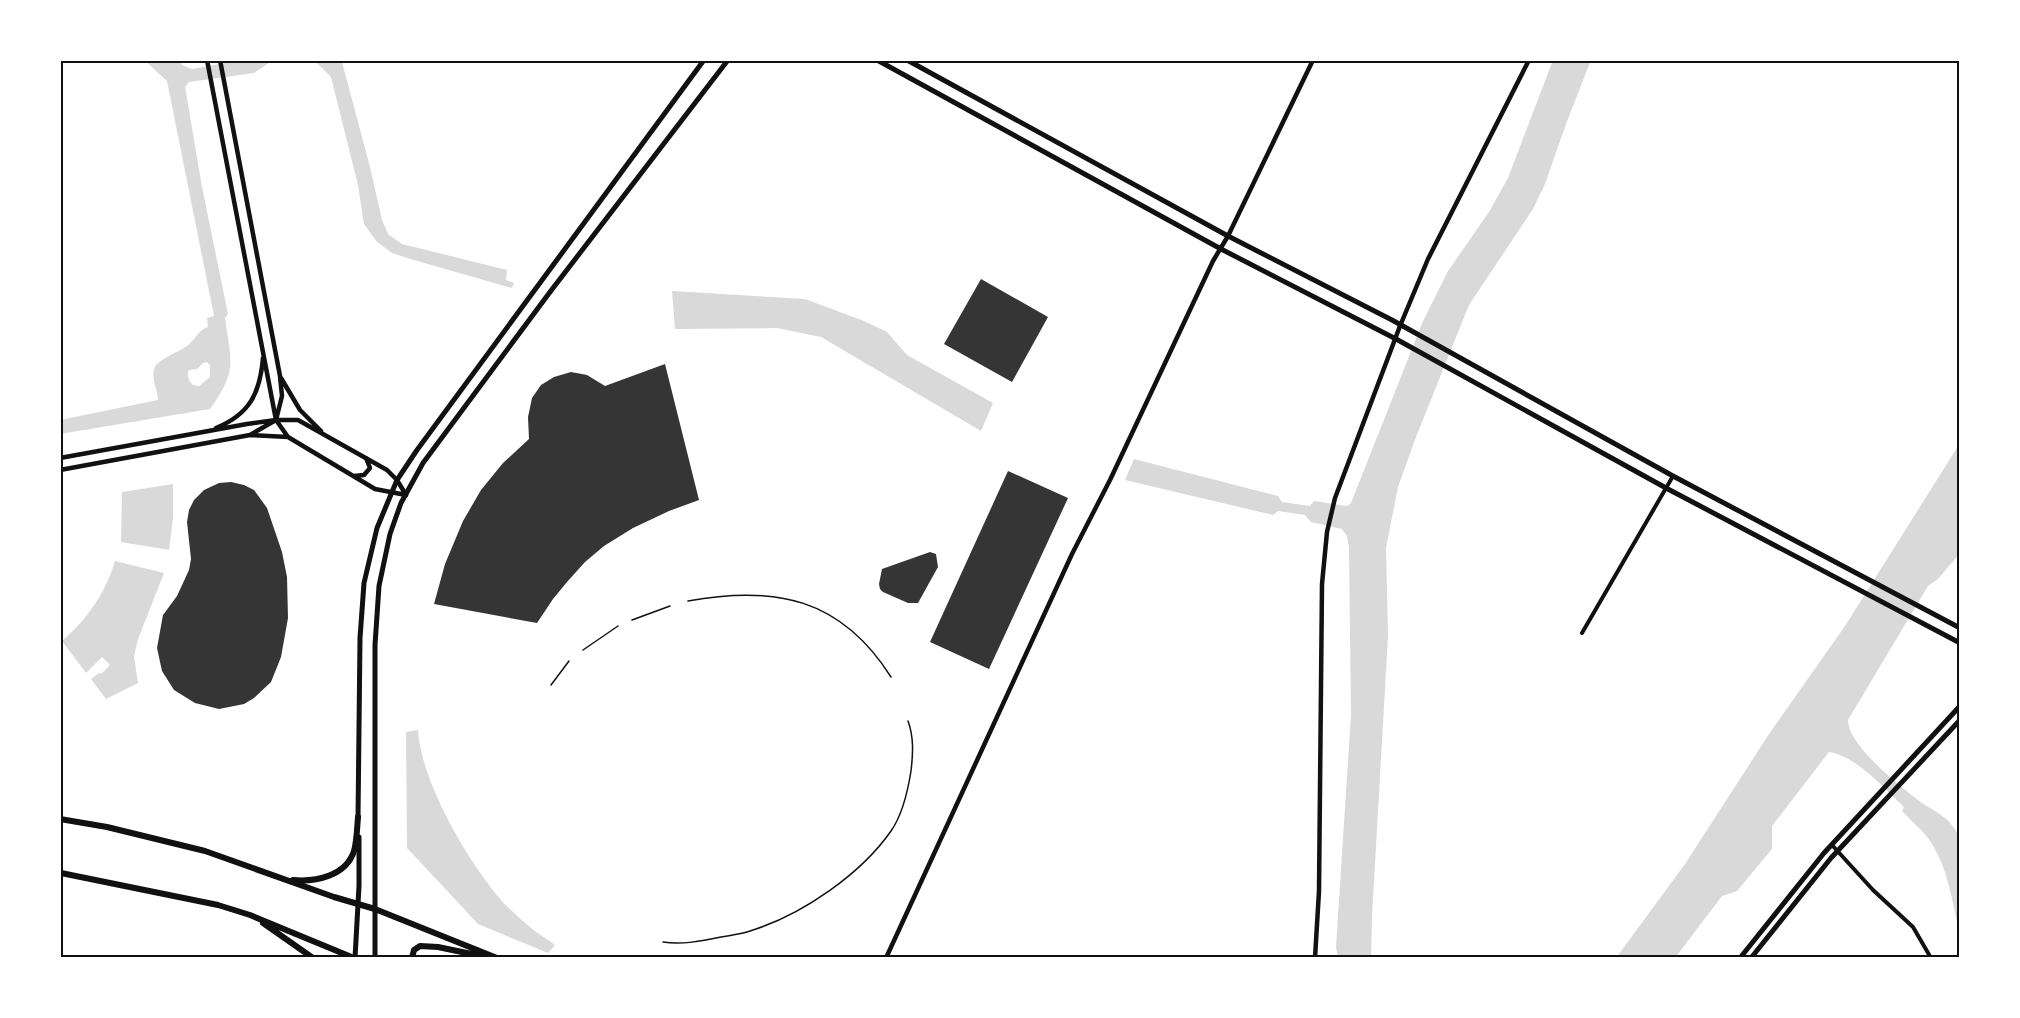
<svg xmlns="http://www.w3.org/2000/svg" width="2020" height="1018" viewBox="0 0 2020 1018" font-family="'Asap Condensed',sans-serif">
<style>
.water{fill:#d9d9d9;fill-rule:evenodd}
.building{fill:#353535}
.lines{fill:none;stroke-linecap:round;stroke-linejoin:round}
.service{stroke:#111;stroke-width:1.5}
.minor{stroke:#111;stroke-width:4}
.tertiary{stroke:#111;stroke-width:4.5}
.secondary{stroke:#111;stroke-width:5}
.primary{stroke:#111;stroke-width:6}
.neatline{fill:none;stroke:#111;stroke-width:2}
</style>
<rect width="100%" height="100%" fill="#fff"/>
<!-- water -->
<path class="water" d="M144,60H179L182,65L192,69L241,60H273L254,73L189,82L185,87L202,187L228,314L225,318C231,363 238,370 210,409L60,434V420L158,400C158,390 150,377 155,367C158,360 180,351 187,346C195,340 199,329 208,327L207,318L214,316L167,81ZM207,362L210,365V377L199,386L193,385C189,381 186,376 189,370L197,369L203,363Z
M314,60L342,62L370,167L382,220L388,234L402,244L507,270L506,280L514,283L512,288L407,258L392,253L377,242L364,224L358,185L331,77Z
M1553,60H1591L1566,124L1545,184L1533,209L1469,305L1416,437L1398,487L1386,548L1388,637L1372,916L1371,958H1338L1336,947L1351,715L1349,548L1347,536L1342,529L1311,522L1305,515L1278,511L1273,515L1125,480L1134,459L1278,496L1282,502L1310,506L1314,501L1347,506L1351,503L1423,321L1448,271L1489,212L1508,178Z
M672,291L805,299L864,321L887,332L907,355L993,403L981,431L821,337L777,328L675,329Z
M1960,443V553L1938,579L1928,586L1848,720C1848,746 1904,790 1925,805C1935,811 1947,817 1954,828C1957,831 1958,837 1960,840V937C1953,905 1948,865 1928,838C1920,828 1910,820 1902,811L1904,807C1884,788 1856,756 1829,752L1772,826V849L1737,891L1722,896L1675,958H1616L1685,864L1769,734L1845,626Z
M173,484V518L169,550L121,542L122,492Z
M115,561L164,573L138,639L134,656L138,683L106,699L91,679L99,673L101,674L110,665L102,657L86,673L62,641C88,618 105,594 115,561Z
M418,730C421,782 468,862 502,901C512,912 525,923 536,932C542,936 549,940 555,945L548,953L478,924L407,848L406,732Z"/>
<!-- building -->
<path class="building" d="M981,279L1048,317L1012,382L944,344Z
M665,364L699,500L669,511L633,528L604,546L585,562L567,582L553,599L537,623L434,604L445,564L463,521L481,490L503,463L529,439L528,417L532,398L541,385L554,377L571,372L587,375L605,386Z
M1008,471L1068,498L989,669L930,642Z
M231,482L244,485L254,490L267,508L282,552L287,577L288,618L281,657L271,682L254,698L244,704L219,709L195,703L174,690L162,671L157,648L163,615L177,596L189,570L191,559L187,522L189,510L194,500L204,490L219,483Z
M930,552L936,554L938,567L918,603H908L883,592L880,589L879,584L882,569Z"/>
<g class="lines">
<!-- service -->
<path class="service" d="M688,601C775,585 841,598 891,677
M632,620L670,606
M583,650L618,626
M551,685L569,661
M663,942C682,945 702,941 721,937C732,935 743,934 753,930C803,914 861,874 891,831C903,814 908,790 911,771C913,754 914,737 908,721"/>
<!-- minor -->
<path class="minor" d="M1582,633L1673,476
M1832,845L1873,890L1913,927L1931,958"/>
<!-- tertiary -->
<path class="tertiary" d="M207,60L276,420L288,437
M220,60L280,376L282,396L276,420L250,435
M281,378L300,410L321,431
M216,428C250,414 260,393 263,358
M60,458L247,424L276,420H298L387,470L397,480L406,495
M60,470L250,435L288,437L375,489L406,495
M354,476L364,475L370,468L366,458
M886,958L1072,554L1110,480L1213,261L1228,236L1313,60
M1315,958L1319,891L1322,584L1327,532L1335,498L1400,326L1428,259L1529,60"/>
<!-- secondary -->
<path class="secondary" d="M877,60L1221,249L1396,339L1666,488L1960,643
M907,60L1228,236L1392,320L1673,476L1960,628
M358,819L360,638L364,583L377,528L397,480L417,450L704,60
M355,958L359,886V837
M375,958V645L379,586L390,534L401,503L423,463L550,292L728,60
M1740,958L1824,853L1960,706
M1751,958L1831,858L1960,720"/>
<!-- primary -->
<path class="primary" d="M60,819L107,827L205,851L334,897L375,909L497,958
M61,873L218,905L250,915L354,958
M293,880C316,882 346,876 354,851C357,840 357,828 358,817
M263,923L313,958
M412,958L414,950L420,946L438,947L486,957"/>
</g>
<!-- border -->
<rect width="2020" height="1018" fill="none" stroke="#ffffff" stroke-width="123"/>
<rect x="62" y="62" width="1896" height="894" class="neatline"/>
</svg>
